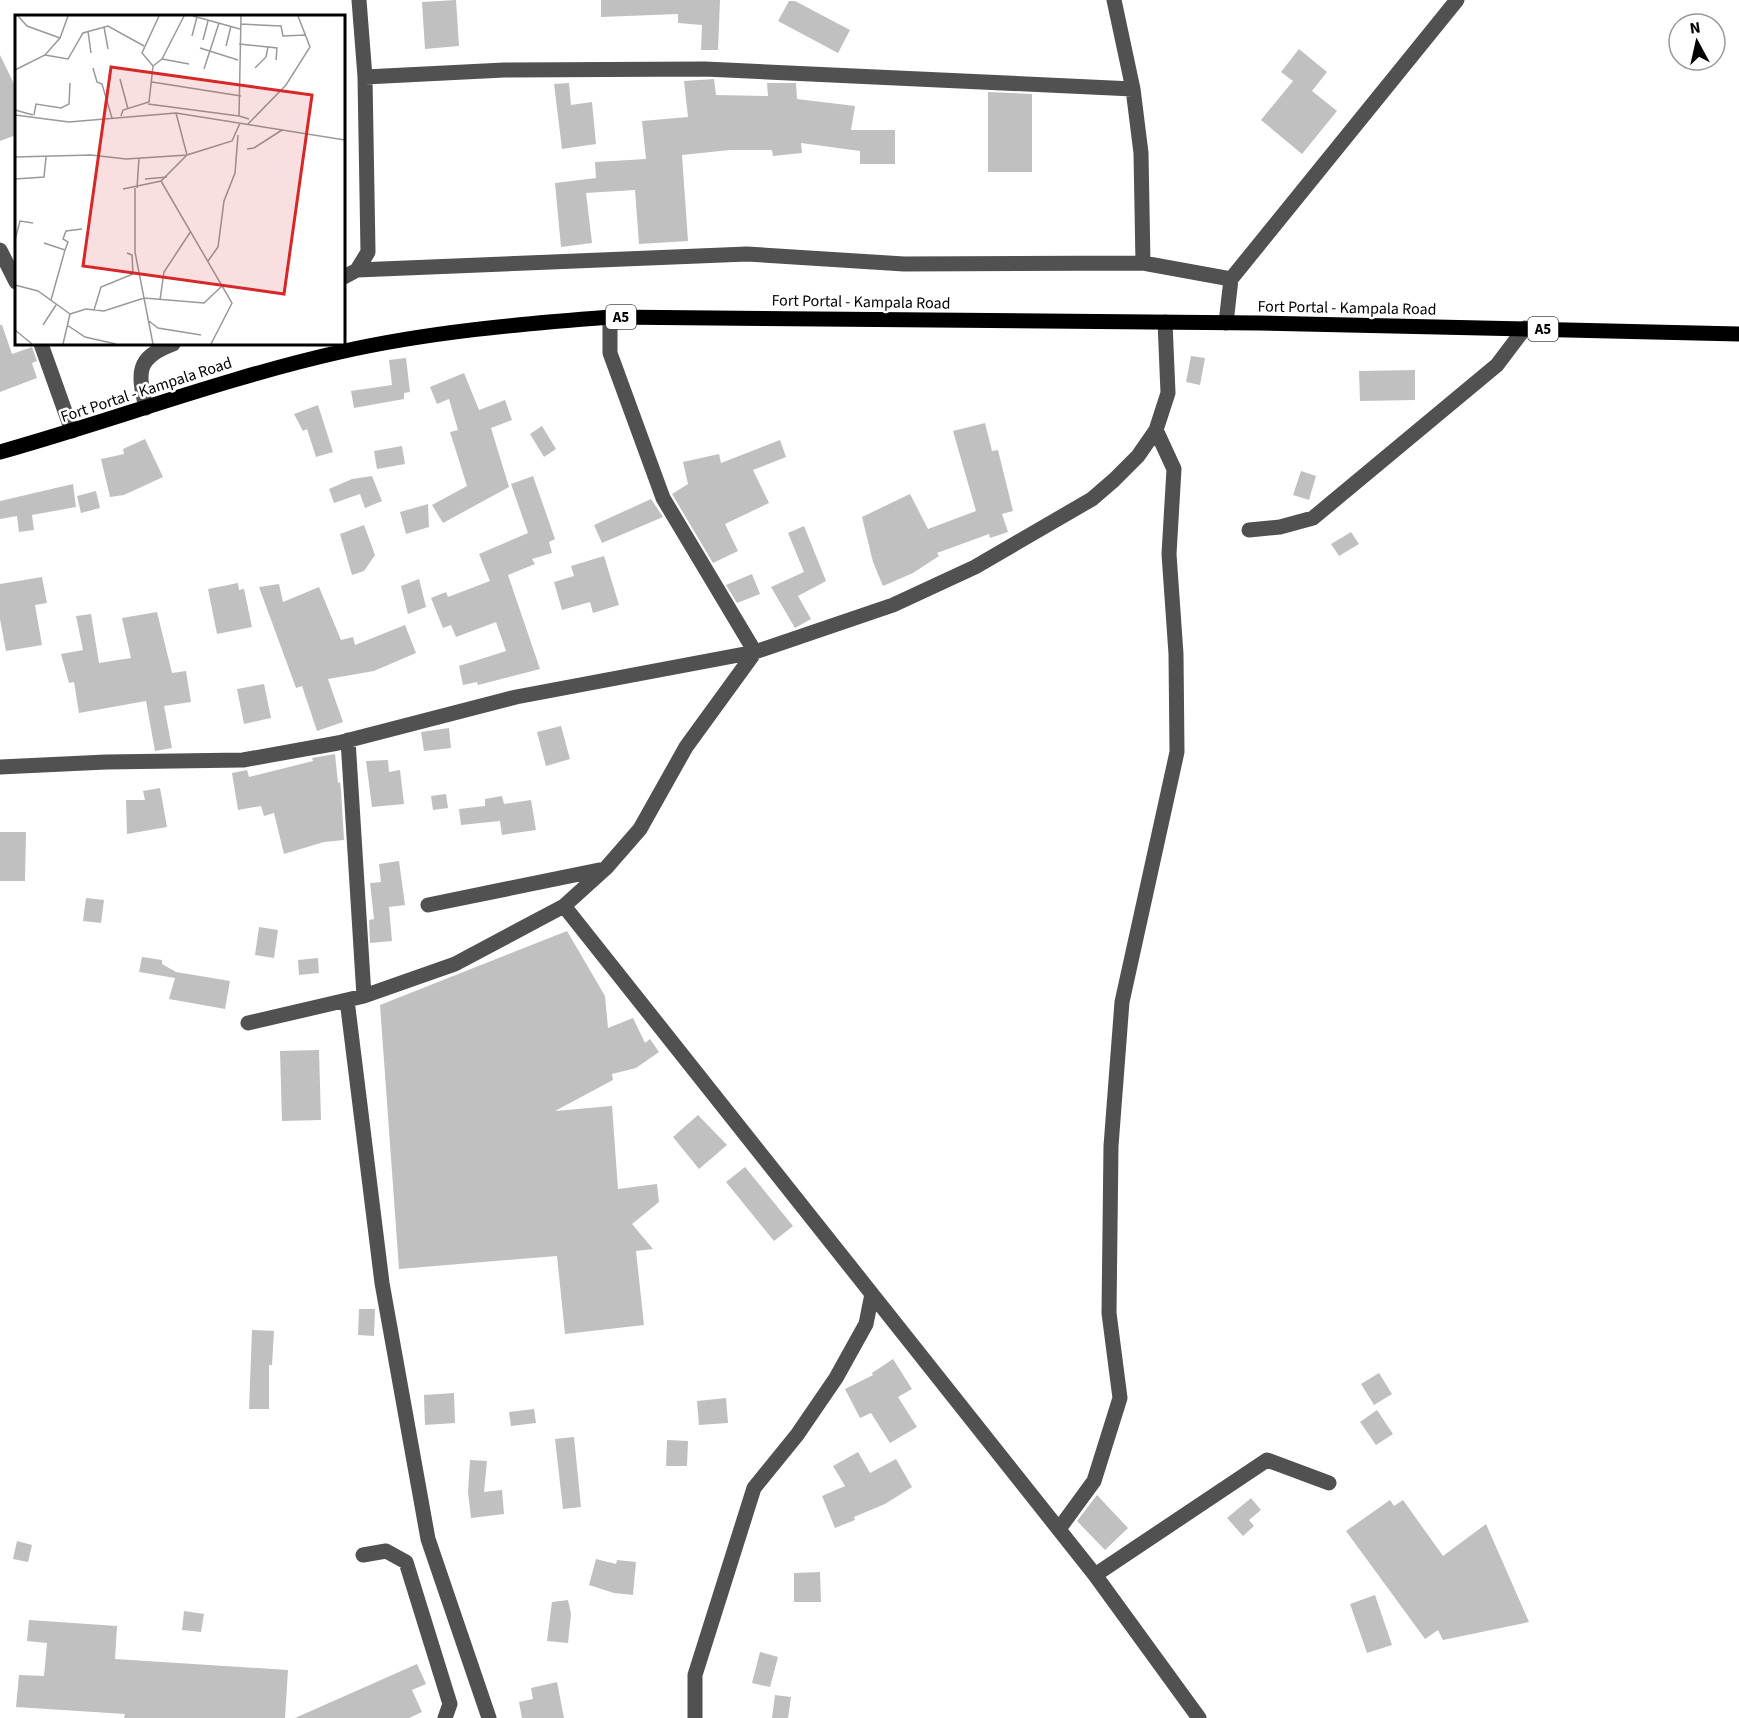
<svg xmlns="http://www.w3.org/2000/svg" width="1739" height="1718" viewBox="0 0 1739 1718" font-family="'Source Sans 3',sans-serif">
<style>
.building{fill:#c0c0c0}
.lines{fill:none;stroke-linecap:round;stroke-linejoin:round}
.minor{stroke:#515151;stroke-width:15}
.major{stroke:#000;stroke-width:15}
.labels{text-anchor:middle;stroke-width:5;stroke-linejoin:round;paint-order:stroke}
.shield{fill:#fff;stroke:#4c4c4c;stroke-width:1.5}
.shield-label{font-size:15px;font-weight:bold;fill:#000}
.street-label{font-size:16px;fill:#000;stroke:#fff}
.inset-road{fill:none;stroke:#999;stroke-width:1.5}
.view{fill:#d62828;fill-opacity:0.15;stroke:#d62828;stroke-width:3}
.inset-edge{fill:none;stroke:#000;stroke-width:3}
</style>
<rect width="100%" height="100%" fill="#fff"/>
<!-- building -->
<path class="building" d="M456,0L459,46L425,49L422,2Z
M601,0H720L718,50H701L702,25L678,23V14L601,17Z
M789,1H795L850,30L838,53L778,21Z
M1299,49L1327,72L1312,91L1337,111L1302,154L1261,120L1293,81L1281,72Z
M0,55L16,88V135L0,141Z
M714,79L716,95L768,96L767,83H796L797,99L855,106L851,130H895V164H860V151L801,143L802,153L773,156L772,150H730L682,155L688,241L639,244L635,190L586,193L592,243L561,247L555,183L596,178L595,162L646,159L642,121L688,117L684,81Z
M569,83L571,105L592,102L596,144L562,149L554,84Z
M988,92L1032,94V172H988Z
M0,325H2L12,354L32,347L37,361L32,363L37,378L0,392Z
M1191,356L1205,358L1200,385L1186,382Z
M406,358L410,392L404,393V399L354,408L351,391L392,385L389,360Z
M1415,370V400L1360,401L1359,371Z
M464,373L479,410L505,400L512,420L491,428L509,487L443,523L432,505L467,486L450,432L458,430L449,399L437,404L430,387Z
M318,405L333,452L316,457L307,429L303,431L294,414Z
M985,423L992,451L998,450L1013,511L1002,514L1008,532L990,538L989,534L937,553L939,556L913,573L883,586L873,562L862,517L910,494L928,529L976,511L953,431Z
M542,426L556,449L544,457L530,434Z
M145,439L163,477L124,495L110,497L101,459L124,454L123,449Z
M780,440L786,457L753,470L769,503L725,524L738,551L713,563L672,494L688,484L683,462L719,454L721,463Z
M402,446L405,464L377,469L374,451Z
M1301,471L1316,476L1309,500L1293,495Z
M372,476L382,501L365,508L360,494L334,503L329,489L352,479Z
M533,476L555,539L549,542L552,553L532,559L535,564L508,575L540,669L478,685L477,682L463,685L459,666L506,651L496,622L456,637L451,625L443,628L431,598L446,592L448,597L490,581L479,554L528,533L511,484Z
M73,484L76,507L32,515L34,530L19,532L17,516L0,519V501Z
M96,491L100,508L81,513L77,496Z
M651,499L663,517L602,543L594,525Z
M428,504L429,527L406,534L400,512Z
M364,525L375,555L364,571L352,575L340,534Z
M804,526L826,581L798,596L811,619L795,628L771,587L804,572L788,533Z
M1351,532L1359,544L1339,556L1331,544Z
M604,556L619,605L593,613L590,602L562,610L554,582L574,576L571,566Z
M752,574L760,594L737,603L726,585Z
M42,577L47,603L35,605L42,645L6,651L0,619V584Z
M419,579L426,607L408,614L401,586Z
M238,583L239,590L244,589L252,627L217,634L208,589Z
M279,584L283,602L319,587L341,640L353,637L355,645L405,625L416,653L374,671L328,679L343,722L317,731L302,686L296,688L259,587Z
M157,612L172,673L186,671L191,702L164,706L172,748L155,751L146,701L79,713L74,682L69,683L61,654L83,650L76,616L91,614L99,663L131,658L122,618Z
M264,684L271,718L244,724L237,689Z
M561,726L570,759L546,766L537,732Z
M449,728L451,748L424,751L421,732Z
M335,754L338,783L340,782L341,790L344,840L324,842L284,854L274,813L264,816L261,806L238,810L232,773L247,770L249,777L313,761L312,758Z
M388,760L389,772L400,770L404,804L372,807L366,761Z
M160,788L167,827L127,834L126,800H145L143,791Z
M446,794L448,808L433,810L431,796Z
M502,796L504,804L531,800L536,830L502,835L500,821L461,825L459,809L485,806V799Z
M0,832H26L25,881H0Z
M399,861L405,905L389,907L392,941L370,943L369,920L374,919L370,883L381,882L379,864Z
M86,898L104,900L101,923L83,921Z
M259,927L278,930L274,958L255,955Z
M567,931L605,996L608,1028L633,1018L645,1043L650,1039L659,1052L636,1068L612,1074L613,1080L555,1111L612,1106L618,1189L657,1184L659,1202L632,1224L653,1249L636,1251L644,1325L565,1334L557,1256L399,1269L380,1005Z
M142,957L162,960V964L176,972L230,981L225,1009L169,999L175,978L139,972Z
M318,958L319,973L299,975L298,960Z
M319,1050L321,1120L282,1121L280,1051Z
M698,1115L727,1145L699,1169L673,1137Z
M745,1167L793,1226L774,1241L726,1182Z
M359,1309H375L374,1336L358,1335Z
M252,1330L274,1331L272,1365H269V1409H249Z
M893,1359L912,1389L898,1397L917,1427L890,1443L871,1413L860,1418L845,1389L873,1375L872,1373Z
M1379,1373L1392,1394L1374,1405L1361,1384Z
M454,1393L455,1423L425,1425L424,1395Z
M726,1398L728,1423L699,1425L697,1401Z
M534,1409L536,1423L511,1426L509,1412Z
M1377,1410L1393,1434L1376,1445L1360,1422Z
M574,1437L581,1507L563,1509L555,1439Z
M667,1440L688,1441L687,1466H666Z
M858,1452L870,1473L896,1459L912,1487L885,1504L854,1517L855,1520L835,1528L822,1496L845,1486L833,1466Z
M470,1460L487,1461L484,1492L502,1490L504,1514L471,1518L468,1492Z
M1097,1495L1128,1528L1105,1550L1077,1521Z
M1251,1498L1261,1510L1249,1520L1254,1526L1243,1536L1227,1518Z
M1390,1500L1394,1506L1403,1500L1443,1556L1486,1524L1529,1622L1443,1640L1438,1630L1425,1639L1346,1531Z
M17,1541L32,1545L28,1562L13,1559Z
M596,1559L616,1564L617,1560L636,1562L633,1595L614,1593L589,1585Z
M820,1572L821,1602H794V1573Z
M1375,1595L1392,1645L1367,1653L1350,1604Z
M568,1600L571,1614L568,1643L547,1641L552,1602Z
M184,1611L204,1614L201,1632L182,1630Z
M29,1620L117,1626L115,1659L288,1670L285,1718H124L125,1714L16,1707L19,1675L44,1676L47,1643L27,1641Z
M760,1652L778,1657L770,1687L752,1683Z
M417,1664L426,1684L412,1690L422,1712L409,1718H295Z
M557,1682L564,1718H522L519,1702L533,1699L531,1688Z
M775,1695L791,1697L788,1718H772Z"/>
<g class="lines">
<!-- minor -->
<path class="minor" d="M1114,0L1133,89L1141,153L1143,263L1231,279
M365,77L504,70L705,69L1133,89
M0,250L16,282
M357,270L747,254L904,264L1143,263
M344,277L357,270L368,252L365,77L359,0
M1226,323L1231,279L1457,0
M41,344L72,431
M146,408C138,373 135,358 173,344
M1249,530L1280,527L1313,518L1497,365L1525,328
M348,740L364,996
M0,767L106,762L243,760L338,743L516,697L755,652L663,498L610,353V317
M428,905L604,869
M564,906L1095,1575L1199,1718
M347,1000L382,1283L428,1539L489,1718
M248,1023L364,996L455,964L564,906L606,868L640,829L686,747L755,652L893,605L975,567L1092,499L1114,480L1138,456L1156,430L1168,393L1165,322
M1059,1529L1094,1481L1120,1398L1109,1313L1111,1146L1122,1002L1177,752L1176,654L1169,554L1174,469L1156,430
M363,1555L386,1551L406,1562L450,1704L445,1718
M1095,1575L1267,1460L1329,1483
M695,1718V1675L754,1488L797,1435L836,1378L866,1324L872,1294"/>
<!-- major -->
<path class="major" d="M0,452C114,420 225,378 340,352C428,332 520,324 610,317L1259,323L1739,334"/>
</g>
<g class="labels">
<!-- shield labels -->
<g class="shield">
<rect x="606" y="305" width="30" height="24" rx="4.5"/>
<rect x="1528" y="317" width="30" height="24" rx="4.5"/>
</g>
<g class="shield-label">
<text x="621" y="322">A5</text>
<text x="1543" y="334">A5</text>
</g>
<!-- street labels -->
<g class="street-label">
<text transform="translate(861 301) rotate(1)" y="6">Fort Portal - Kampala Road</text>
<text transform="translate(1347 307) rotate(1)" y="6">Fort Portal - Kampala Road</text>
<text transform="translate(146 389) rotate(-18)" y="6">Fort Portal - Kampala Road</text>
</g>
</g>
<!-- overview -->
<g transform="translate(15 15)">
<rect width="330" height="330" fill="#fff"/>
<path class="inset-road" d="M3,1L12,11L45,23M178,1L225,14M226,1L224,101L234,104M226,9L266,11L268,21L291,20M89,12L93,34M73,16L76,38M177,21L182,2M188,25L193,6M224,29L262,33L261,45M211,31L216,11M185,33L223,45M30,40L53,44L68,18L93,11L129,31M147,44L174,49M138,51L147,44L169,1M78,53L82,67L87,69L97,103M240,53L251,42L253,32M189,54L204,8M0,55L30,40L45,23L53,1M105,64L113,94M137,67L226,81M133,89L224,101M0,95L18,100M0,100L54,107L161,98L330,125M19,100L21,89L46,93L54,89L55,68M106,101L108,95L134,87L138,51L127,38L144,1M233,109L271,70L295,32L283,1M232,134L239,133L267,115M0,142L76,140L111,144L172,140L161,98M0,164L29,162L31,142M130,164L152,162M146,166L217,288L196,329M120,173V237L138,329M122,173L124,143M108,174L146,166L172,140L217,126L225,108M0,225L5,206L18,208M29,228L50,235L36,285M50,235L53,227L48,224L51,216L67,214M193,246L203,232L209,186L220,158L223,120M0,270L23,276L55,299L48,329M145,285L149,257L176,216M79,295L86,272L118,259L117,240L112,238M55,299L71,294L89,296L129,283L189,288L207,271M134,306L143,313L186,320M28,310L41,290M52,310L70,322L101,329M0,315L17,329"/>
<path class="view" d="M96,52L297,80L269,279L68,251Z"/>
<rect width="330" height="330" class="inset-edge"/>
</g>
<!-- north arrow -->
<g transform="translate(1697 42) rotate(352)"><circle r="28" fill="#ffffff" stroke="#999999" stroke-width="1.5"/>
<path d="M0-4.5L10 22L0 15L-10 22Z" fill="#000000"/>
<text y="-9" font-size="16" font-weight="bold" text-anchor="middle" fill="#000000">N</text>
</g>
</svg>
